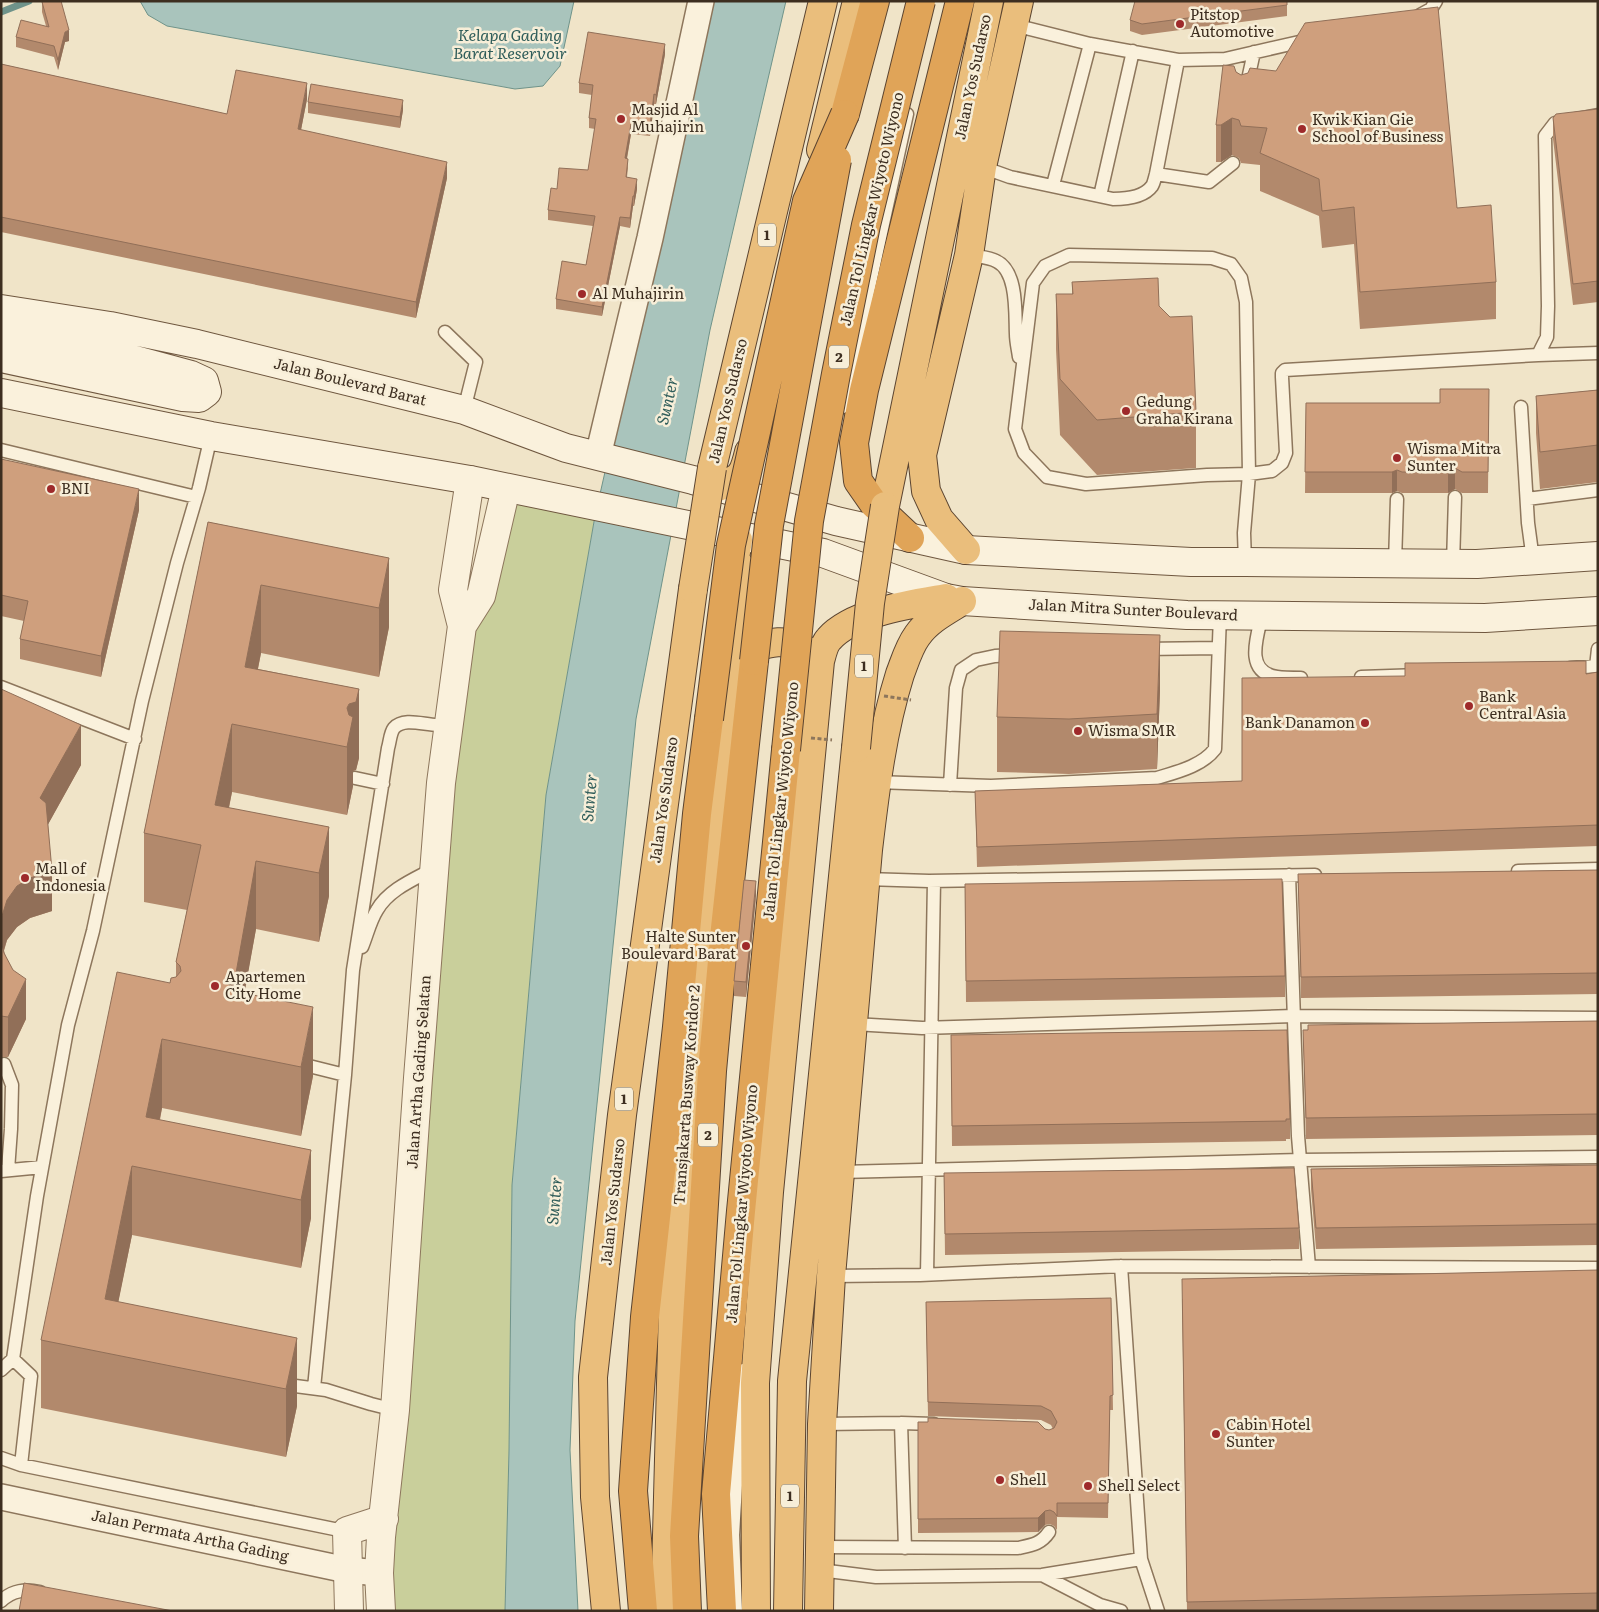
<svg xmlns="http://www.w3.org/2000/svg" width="1599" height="1612" viewBox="0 0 1599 1612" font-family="Literata,serif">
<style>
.green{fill:#c9cf9b}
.water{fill:#a9c4bc;stroke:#6f938a}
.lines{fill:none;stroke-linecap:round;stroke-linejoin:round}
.stream{stroke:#6f938a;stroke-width:7}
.service-casing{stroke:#8d765c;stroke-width:15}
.minor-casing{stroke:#8d765c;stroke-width:28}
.tertiary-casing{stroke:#8d765c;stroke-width:30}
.secondary-casing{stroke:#6f573f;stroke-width:30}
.trunk-casing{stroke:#5b4430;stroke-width:30}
.motorway-casing{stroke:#5b4430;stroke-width:30}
.service{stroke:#faf1dc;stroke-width:12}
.minor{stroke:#faf1dc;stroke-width:25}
.tertiary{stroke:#faf1dc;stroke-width:28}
.secondary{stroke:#faf1dc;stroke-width:28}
.trunk{stroke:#eabe7c;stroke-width:28}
.motorway{stroke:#e0a458;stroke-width:28}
.trunk-bridge-casing{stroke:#5b4430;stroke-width:30;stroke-linecap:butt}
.motorway-bridge-casing{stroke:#5b4430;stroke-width:30;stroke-linecap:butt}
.path-bridge{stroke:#8d765c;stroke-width:3;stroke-dasharray:4 2.5;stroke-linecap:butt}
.trunk-bridge{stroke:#eabe7c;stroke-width:28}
.motorway-bridge{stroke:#e0a458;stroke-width:28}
.wall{fill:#b2896c}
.shaded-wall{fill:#916f58}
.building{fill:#cf9f7d;stroke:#916f58}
.poi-dot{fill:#9e2a2b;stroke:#f7eed8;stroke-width:2}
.labels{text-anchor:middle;stroke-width:5;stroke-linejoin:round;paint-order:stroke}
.shield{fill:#f7eed8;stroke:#756857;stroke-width:1}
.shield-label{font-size:14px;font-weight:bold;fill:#3d2e20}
.poi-label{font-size:15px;fill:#3d2e20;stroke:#f7eed8;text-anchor:start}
.street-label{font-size:15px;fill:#3d2e20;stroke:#f7eed8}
.water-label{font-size:16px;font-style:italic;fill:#2f5d5a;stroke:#f7eed8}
</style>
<rect width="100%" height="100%" fill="#f0e4c8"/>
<!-- green -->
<path class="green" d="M506,488L595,516L546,795L512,1185L509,1451L505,1611H381L462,626Z"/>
<!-- water -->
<path class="water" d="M140,1H574L560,66L543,86L515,89L167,26L148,15Z
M712,1H786L710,330L636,719L575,1321L570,1450L578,1611H505L509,1451L512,1185L546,795L595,516Z"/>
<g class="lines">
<!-- stream -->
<path class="stream" d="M1,12L29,1"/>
<!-- service casing -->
<g class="service-casing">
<path id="service" d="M1420,15L1431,9L1436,1
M1014,25L1090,44L1178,60L1225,59L1308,40
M1247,84L1254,52
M982,167L1010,177L1113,199C1126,199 1144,197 1152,186C1154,183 1155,177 1156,174L1178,60
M1156,174L1209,182L1233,163
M1053,185L1090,44
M1100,196L1133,51
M969,255C978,257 989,257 996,261C1018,271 1015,313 1016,334C1016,342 1018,349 1019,357
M445,332L476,362L464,410
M1538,355L1547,337L1548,306L1545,136L1555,123L1598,115
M843,407L907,114
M1521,407L1528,523L1533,560
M1,450L196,497
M1527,499L1598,490
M1245,562L1244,533L1249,474L1246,302L1241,278L1231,264L1212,258L1069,255L1045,266L1033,283L1015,429L1024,453L1047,477L1086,484L1207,475L1249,474L1272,471L1282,463L1286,453L1282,377V373L1285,370L1538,355L1598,353
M1395,563L1397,499
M1453,564L1455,497
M1262,615C1257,637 1244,672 1277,677C1284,678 1293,678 1301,678
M1144,649L1218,648
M1596,667L1598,649
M1570,668L1598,666
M1361,677L1420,675
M1,687L135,739
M355,778L383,784
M876,782L991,786L1157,778C1177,772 1202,766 1215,749L1220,615
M950,785L956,688L961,670L976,660L995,656L1014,655
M1518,871L1598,869
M1289,875L1298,1136L1309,1267
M866,879L929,881L1315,875
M362,947C367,935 370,921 377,910C389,889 415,879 435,868
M854,1024L922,1028L1294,1016L1598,1018
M297,1063L345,1075
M4,1064L12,1085L11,1129L8,1170
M1,1171L42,1167
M841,1172L1301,1160L1598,1157
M927,1275L934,881
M831,1276L920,1275L1121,1266L1598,1268
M13,1359L31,1376L21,1465
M1,1370L13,1359L37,1196L68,1025L93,931L142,701L177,563L199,488L211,436
M280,1384L326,1390L371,1404L395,1410
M314,1388L345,1075L353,970L388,748C390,742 390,733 394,728C404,717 424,725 437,725C441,725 445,724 449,724
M901,1423L905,1548
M822,1424L901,1423L934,1424
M1,1458L21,1465L349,1532
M821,1547L1018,1548C1032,1545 1041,1544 1049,1532
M1141,1559L1158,1611
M820,1570L876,1577L1042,1575L1141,1559L1121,1266
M1042,1575L1100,1605L1121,1611
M1,1601C13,1590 25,1589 40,1592
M736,1611L733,1535L743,1370"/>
</g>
<!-- minor casing -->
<g class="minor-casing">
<path id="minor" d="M598,456L650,238L701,1
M1,1497L347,1570L379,1573"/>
</g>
<!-- tertiary casing -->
<g class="tertiary-casing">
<path id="tertiary" d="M462,626L481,596L506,488
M349,1611L347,1531L384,1519
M381,1611L379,1573L381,1537L395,1410L418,1078L441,783L462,626L453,590L470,480"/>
</g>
<!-- secondary casing -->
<g class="secondary-casing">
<path id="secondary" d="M1,309L110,326L197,344L464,410L566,448L693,480L836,521L966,550L1191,562H1245L1477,564L1598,556
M1,332L102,351L191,375L204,381L207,392L199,398L183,397L1,358
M1,393L211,436L470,480L823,553L946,598L962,601L1187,615L1485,618L1598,611"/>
</g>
<!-- trunk casing -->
<g class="trunk-casing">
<path id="trunk" d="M821,150L857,1
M712,468L823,1
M718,487C741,478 743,477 749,452
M885,506L989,1
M966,550L939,519L926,491L922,455L969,255L982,167L1019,1
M739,658C765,639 791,635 816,658
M606,1611L595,1497L593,1377L622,1115L693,589
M665,1611L674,1270L711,837L742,637V580L740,567L735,558L738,540
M756,1611L755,1383L769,1192L820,661C822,654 824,644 829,639C853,612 912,604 946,598
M788,1611L792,1381L856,748
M819,1611L822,1424L831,1276L868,850C875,791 882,731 900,674C905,661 909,647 917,636C928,620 946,611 962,601"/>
</g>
<!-- motorway casing -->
<g class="motorway-casing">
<path id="motorway" d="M845,114L875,1
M910,538L874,504L858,481L854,443L864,390L960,1
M643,1611L633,1491L645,1317L677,1027L697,814L709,719
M687,1611L684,1536L712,1071L725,928L754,661
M722,1611L716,1494L741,1211L786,750"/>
</g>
<!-- service -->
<use href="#service" class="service"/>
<!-- minor -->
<use href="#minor" class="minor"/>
<!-- tertiary -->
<use href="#tertiary" class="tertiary"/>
<!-- secondary -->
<use href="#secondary" class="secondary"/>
<!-- trunk -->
<use href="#trunk" class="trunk"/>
<!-- motorway -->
<use href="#motorway" class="motorway"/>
<!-- trunk-bridge casing -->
<g class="trunk-bridge-casing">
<path id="trunk-bridge" d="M693,589L712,468
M856,748L870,603L885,506"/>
</g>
<!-- motorway-bridge casing -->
<g class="motorway-bridge-casing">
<path id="motorway-bridge" d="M754,661L769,525L837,160
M709,719L731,545L807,201L845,114
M786,750L809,521L836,374L866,225L921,1"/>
</g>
<!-- path-bridge -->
<path class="path-bridge" d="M884,696L911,700
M811,738L832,740"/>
<!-- trunk-bridge -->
<use href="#trunk-bridge" class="trunk-bridge"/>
<!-- motorway-bridge -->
<use href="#motorway-bridge" class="motorway-bridge"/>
</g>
<!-- wall -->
<path class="wall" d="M42,2L69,41L65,42L58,70L54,57L16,47V37L46,26L42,12Z
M1287,5V16L1142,35L1130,31V20Z
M665,54L656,104H654L650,136L631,134L627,159L628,168L627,177L637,189L634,206H633L630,228L620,226L602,316L556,309V299L586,265L593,226L548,220V210L557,189L588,170L595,129L589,128V118L592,95L579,93V83Z
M1,64L227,114L307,99L301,130L447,178L416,318L1,232Z
M1236,72L1457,208L1496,282V319L1360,329L1354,244L1322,248L1319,216L1260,191V165L1241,163L1239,158L1232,155L1221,162H1216V125Z
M308,102L403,110L400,128L308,113Z
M1598,109V302L1573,305L1553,139V118Z
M1072,282L1159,306L1170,317L1196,412V468L1097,475L1060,435L1056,349V294H1072Z
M1489,389L1488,493H1462L1455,489L1448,493H1402L1397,491L1392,493H1305L1306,403H1440Z
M1598,390V482L1540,489L1536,433V396Z
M1,459L139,510L101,677L20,659V639L24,621L1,616Z
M208,522L389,558V627L379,677L261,653L258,669L359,689V758L356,770L353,771V786L347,815L232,792L229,808L329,827V896L319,942L256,929L244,993L313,1076L301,1136L162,1108L160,1120L311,1150V1218L301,1268L132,1235L118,1302L297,1338V1406L286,1457L41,1408V1340L170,983L176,977V962L187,910L144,902V833Z
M1598,672V846L977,867L975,791L1242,781L1405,676L1586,674Z
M1,689L81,765L48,824L52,911L30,918L17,927L7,940L4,951L26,1019L8,1057H1Z
M1160,690L1157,769L1069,774L997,772V717Z
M1598,870V994L1301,998L1298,874Z
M965,884L1285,976V997L966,1002Z
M756,896L746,997L734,996V981Z
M1598,1021V1135L1306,1139L1303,1030Z
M951,1035L1290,1119V1139H1286V1141L952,1146Z
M1598,1165V1245L1316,1249L1311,1189V1169Z
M944,1173L1299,1228V1249L945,1255Z
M1598,1270V1611H1187L1182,1299Z
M1111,1298L1113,1410H1110L1108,1518L1057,1517V1530L1054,1526L1050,1524L1045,1525L1038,1532L918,1533V1422L1045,1429L1049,1430L1053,1429L1051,1425L1041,1420L928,1416L926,1302Z"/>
<!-- shaded-wall -->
<path class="shaded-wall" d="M69,30V41L65,42L58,70V60L65,32Z
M665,44V54L656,104V95Z
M307,83V99L298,145V129Z
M654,94V104L650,136V126Z
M403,100V110L400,128V117Z
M1232,118V155L1221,162V125Z
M631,124V134L625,168V158Z
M447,162V178L416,318V302Z
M637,179V189L634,206V196Z
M633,196V206L630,228V218Z
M620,217V226L602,316V307Z
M1455,468V489L1448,493V472Z
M1397,470V491L1392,493V472Z
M139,489V510L101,677V656Z
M389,558V627L379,677V608Z
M261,585V653L246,727L245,667Z
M1160,635V690L1157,769V714Z
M359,689V758L356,770L353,771V786L347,815V708Z
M232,724V792L215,873V805Z
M81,725V765L40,839V798Z
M329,827V896L319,942V873Z
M256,861V929L236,1041L227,979Z
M52,871V911L30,918L17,927L7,940L2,956L1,964V924L2,916L7,900L17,886L30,878Z
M756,881V896L746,997V982Z
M26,979V1019L8,1057V1017Z
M313,1007V1076L301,1136V1067Z
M1,1016H2L1,1057Z
M162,1039V1108L149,1170L146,1117Z
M311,1150V1218L301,1268V1200Z
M132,1166V1235L108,1353L105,1299Z
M297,1338V1406L286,1457V1389Z
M1045,1511V1525L1038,1532V1518Z"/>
<!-- building -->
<path class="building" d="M44,1H61L69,30L65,32L58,60L54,46L16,37L21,20L49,27L42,2Z
M1135,1H1287V5L1142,24L1130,20Z
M1438,7L1457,208L1491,205L1496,282L1360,292L1354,207L1322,211L1319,179L1260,153L1267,128L1241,126L1239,120L1232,118L1221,125H1216L1223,65L1234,66L1236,72L1241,75L1248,73L1250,68L1276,71L1305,23Z
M588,32L665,44L656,95L654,94L650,126L631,124L625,158L628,159L626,177L637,179L634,196H633L630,218L620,217L602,307L556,299L562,261L586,265L595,216L548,210L551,188L557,189L559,168L588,170L596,119L589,118L593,85L579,83Z
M1,64L227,114L236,70L307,83L298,129L447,162L416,302L1,217Z
M311,84L403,100L400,117L308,102Z
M1598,109V281L1573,284L1553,118L1556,114Z
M1158,278L1159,306L1170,317L1192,316L1196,412L1097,420L1060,379L1056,294H1073L1072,282Z
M1440,389H1489L1488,472H1462L1455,468L1448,472H1402L1397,470L1392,472H1305L1306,403H1440Z
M1598,390V445L1540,452L1536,396Z
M1,459L139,489L101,656L20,639L28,601L1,595Z
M208,522L389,558L379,608L261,585L245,667L359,689L356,702L349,704L347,708L349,715L353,717L347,747L232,724L215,805L329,827L319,873L256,861L236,973L229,975L227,979V983L233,988V991L313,1007L301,1067L162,1039L146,1117L311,1150L301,1200L132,1166L105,1299L297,1338L286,1389L41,1340L117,972L170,983L171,978L176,977L181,971L180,966L176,962L201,845L144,833Z
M1000,631L1160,635L1157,714L1069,719L997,717Z
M1586,661V674L1598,672V825L977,847L975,791L1242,781V678L1405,676V663H1417Z
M1,689L81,725L40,798L46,803L52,871L30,878L17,886L7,900L2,916L1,924Z
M1598,870V973L1301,977L1298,874Z
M1282,879L1285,976L966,981L965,884Z
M744,880L756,881L746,982L734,981Z
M1,940L4,953L13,970L26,979L8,1017L1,1016Z
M1598,1021V1114L1306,1118L1303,1030H1308V1025Z
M1287,1030L1290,1119H1286V1121L952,1126L951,1035Z
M1598,1165V1224L1316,1228L1311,1169Z
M1294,1168L1299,1228L945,1234L944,1173Z
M1598,1270V1593L1187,1602L1182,1279Z
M1111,1298L1113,1395L1110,1396L1108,1503H1057V1516L1054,1512L1050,1510L1045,1511L1038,1518L918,1519V1422H928V1418L1038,1422L1045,1429L1049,1430L1054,1428L1057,1422L1051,1411L1041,1406L928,1402L926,1302Z
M24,1583L173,1611H19Z"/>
<!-- markers -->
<g class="poi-dot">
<circle cx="1180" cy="24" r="5"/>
<circle cx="621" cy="119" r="5"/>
<circle cx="1302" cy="129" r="5"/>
<circle cx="582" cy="294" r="5"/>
<circle cx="1126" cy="411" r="5"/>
<circle cx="1397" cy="458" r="5"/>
<circle cx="51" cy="489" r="5"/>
<circle cx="1469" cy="706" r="5"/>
<circle cx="1365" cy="723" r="5"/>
<circle cx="1078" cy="731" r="5"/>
<circle cx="25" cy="878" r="5"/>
<circle cx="746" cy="946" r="5"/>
<circle cx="215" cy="986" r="5"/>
<circle cx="1216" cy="1434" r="5"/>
<circle cx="1000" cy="1480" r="5"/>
<circle cx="1088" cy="1486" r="5"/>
</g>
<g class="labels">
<!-- shield labels -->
<g class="shield">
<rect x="758" y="223.5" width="18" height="23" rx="4"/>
<rect x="829" y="345.5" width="20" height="23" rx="4"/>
<rect x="855" y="654.5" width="18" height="23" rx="4"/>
<rect x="615" y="1087.5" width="18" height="23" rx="4"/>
<rect x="698" y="1123.5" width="20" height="23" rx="4"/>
<rect x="781" y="1484.5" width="18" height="23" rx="4"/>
</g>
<g class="shield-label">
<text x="767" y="240">1</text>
<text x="839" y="362">2</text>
<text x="864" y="671">1</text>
<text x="624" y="1104">1</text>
<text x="708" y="1140">2</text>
<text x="790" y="1501">1</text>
</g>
<!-- poi labels -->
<g class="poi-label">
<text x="1190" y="20">Pitstop<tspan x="1190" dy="17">Automotive</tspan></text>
<text x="631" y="115">Masjid Al<tspan x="631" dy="17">Muhajirin</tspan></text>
<text x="1312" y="125">Kwik Kian Gie<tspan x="1312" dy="17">School of Business</tspan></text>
<text x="592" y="299">Al Muhajirin</text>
<text x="1136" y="407">Gedung<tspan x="1136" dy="17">Graha Kirana</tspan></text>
<text x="1407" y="454">Wisma Mitra<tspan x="1407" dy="17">Sunter</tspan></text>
<text x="61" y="494">BNI</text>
<text x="1479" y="702">Bank<tspan x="1479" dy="17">Central Asia</tspan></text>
<text x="1355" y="728" text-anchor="end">Bank Danamon</text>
<text x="1088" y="736">Wisma SMR</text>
<text x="35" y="874">Mall of<tspan x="35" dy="17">Indonesia</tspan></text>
<text x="736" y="942" text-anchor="end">Halte Sunter<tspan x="736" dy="17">Boulevard Barat</tspan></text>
<text x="225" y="982">Apartemen<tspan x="225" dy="17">City Home</tspan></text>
<text x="1226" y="1430">Cabin Hotel<tspan x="1226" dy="17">Sunter</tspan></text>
<text x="1010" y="1485">Shell</text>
<text x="1098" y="1491">Shell Select</text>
</g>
<!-- street labels -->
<g class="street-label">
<text transform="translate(973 77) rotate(-78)" y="5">Jalan Yos Sudarso</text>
<text transform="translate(872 209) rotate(-77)" y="5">Jalan Tol Lingkar Wiyoto Wiyono</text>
<text transform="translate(350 382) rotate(14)" y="5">Jalan Boulevard Barat</text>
<text transform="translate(728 401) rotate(-77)" y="5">Jalan Yos Sudarso</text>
<text transform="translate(1133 610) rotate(3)" y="5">Jalan Mitra Sunter Boulevard</text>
<text transform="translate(664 800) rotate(-82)" y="5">Jalan Yos Sudarso</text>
<text transform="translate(781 801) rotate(-84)" y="5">Jalan Tol Lingkar Wiyoto Wiyono</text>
<text transform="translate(419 1072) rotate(-86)" y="5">Jalan Artha Gading Selatan</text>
<text transform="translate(687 1095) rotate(-86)" y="5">Transjakarta Busway Koridor 2</text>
<text transform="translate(613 1202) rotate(-84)" y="5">Jalan Yos Sudarso</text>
<text transform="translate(742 1204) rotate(-85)" y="5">Jalan Tol Lingkar Wiyoto Wiyono</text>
<text transform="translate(190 1536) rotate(12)" y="5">Jalan Permata Artha Gading</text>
</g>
<!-- water labels -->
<g class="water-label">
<text x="510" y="41">Kelapa Gading<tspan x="510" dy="18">Barat Reservoir</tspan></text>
<text transform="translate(667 401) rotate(-77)" y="6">Sunter</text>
<text transform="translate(589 798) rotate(-85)" y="6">Sunter</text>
<text transform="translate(554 1201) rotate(-85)" y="6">Sunter</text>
</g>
</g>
<!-- border -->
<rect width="1599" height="1612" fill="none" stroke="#3d2e20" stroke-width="5"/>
</svg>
